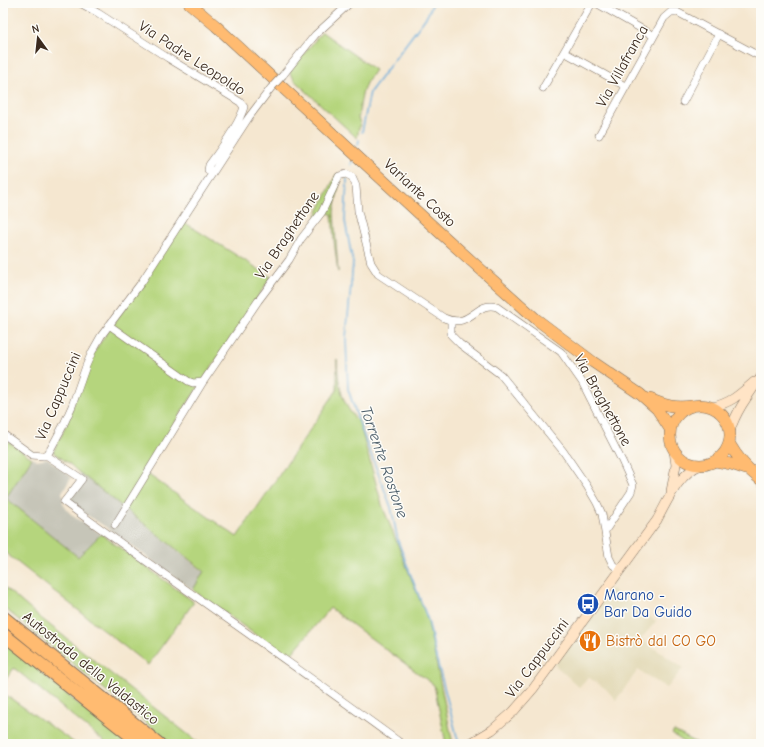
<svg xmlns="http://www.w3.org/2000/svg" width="764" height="747" viewBox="0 0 764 747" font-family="'Comic Neue',sans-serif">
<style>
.built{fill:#e4dbba}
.industrial{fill:#c6c5b8}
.green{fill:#b5d57d;stroke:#78804e}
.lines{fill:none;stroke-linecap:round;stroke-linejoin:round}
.stream{stroke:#65abdb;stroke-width:1.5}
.minor-casing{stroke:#7c6c5c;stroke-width:8}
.secondary-casing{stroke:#7c6c5c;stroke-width:10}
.primary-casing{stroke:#7c6c5c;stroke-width:12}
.trunk-casing{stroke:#7c6c5c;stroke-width:12}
.motorway-casing{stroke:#7c6c5c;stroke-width:14}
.minor{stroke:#fff;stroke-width:7}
.secondary{stroke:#ffe4c6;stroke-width:9}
.primary{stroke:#ffbb71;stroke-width:11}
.trunk{stroke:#ffbb71;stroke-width:11}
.motorway{stroke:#ffbb71;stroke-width:12}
.minor-bridge-casing{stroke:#7c6c5c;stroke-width:8;stroke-linecap:butt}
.minor-bridge{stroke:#fff;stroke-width:7}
.labels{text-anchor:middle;stroke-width:3;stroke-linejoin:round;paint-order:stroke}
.street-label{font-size:15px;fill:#3b2a1e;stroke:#fdfcf7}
.transit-label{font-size:15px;fill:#164399;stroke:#fdfcf7;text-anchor:start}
.food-label{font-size:15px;fill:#c56008;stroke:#fdfcf7;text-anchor:start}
.water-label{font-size:16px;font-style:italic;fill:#4c5e6a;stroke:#fdfcf7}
</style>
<rect width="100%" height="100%" fill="#fdfcf7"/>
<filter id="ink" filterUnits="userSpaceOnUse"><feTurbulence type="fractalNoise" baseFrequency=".025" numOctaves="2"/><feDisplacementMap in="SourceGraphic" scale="8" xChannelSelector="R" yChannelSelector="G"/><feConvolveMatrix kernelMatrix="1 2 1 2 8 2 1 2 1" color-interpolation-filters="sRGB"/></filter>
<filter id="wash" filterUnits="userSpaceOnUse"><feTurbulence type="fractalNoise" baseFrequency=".012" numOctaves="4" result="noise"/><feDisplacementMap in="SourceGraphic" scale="16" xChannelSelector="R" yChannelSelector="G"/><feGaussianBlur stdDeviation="0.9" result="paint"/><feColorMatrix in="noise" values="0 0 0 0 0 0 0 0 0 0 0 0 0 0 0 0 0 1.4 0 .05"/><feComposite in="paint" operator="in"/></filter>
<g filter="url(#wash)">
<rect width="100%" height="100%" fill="#f5e7d0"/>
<!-- built -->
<path class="built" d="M611,589L656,621L641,639L683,668L667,688L638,670L616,700L606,689L588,677L579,687L555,665Z"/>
<!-- industrial -->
<path class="industrial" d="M32,458L37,460L47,458L70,476L71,478L62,492L63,503L67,510L74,517L101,534L78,557L6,498Z
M76,470L204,572L193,590L106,527L79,510L73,504L70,496L80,475Z"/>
<!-- green -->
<path class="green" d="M322,32L375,70L366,83L362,94L358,118L360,123L357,138L294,80L293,77L289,72Z
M341,174L334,212L338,272L334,240L332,214L326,213L316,216L336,175Z
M182,221L271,277L143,471L237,537L337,390V359C338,382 341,405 359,422L382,505L427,618L453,744H446L434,685L330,608L288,658L193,590L204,571L76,470L71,465L53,452L63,432L92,355Z
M3,438L32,458L6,498L78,557L101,534L194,602L148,665L3,551Z
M3,586L37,615L200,744H172L3,607Z
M3,640L76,702L130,744H107L14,668L3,683Z
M3,693L76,744H3Z
M674,731L699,744H687L672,734Z"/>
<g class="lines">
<!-- stream -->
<path class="stream" d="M362,132L370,92L427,16L433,3
M358,145L359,140
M351,165L352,161
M347,179L345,221L353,263L346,338L348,389L361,428L391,507L398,541L428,620L435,653L459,744"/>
</g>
</g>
<g filter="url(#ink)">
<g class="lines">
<!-- minor casing -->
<g class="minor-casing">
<path id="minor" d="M80,3L98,13L168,58L240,102L244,107C239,125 220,150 209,165L208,170L212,174
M596,3L654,36
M760,3L761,4
M564,52L625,86
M283,75L315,35L350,3
M543,88L592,3
M683,102L719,34
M599,135L664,18L671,12H677L761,57
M451,321V335L460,344L501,375L563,451L587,486L597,503L602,514L609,557L613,565L620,570
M109,325L188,381L193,383L203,382L258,301L289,260L301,239L322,212L339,176L346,174L352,177L356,186L358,211L371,263L378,274L444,318C471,330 476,300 497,307L561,352L582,382L622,461L633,485L631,492L605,531
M3,434L32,455L43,456L49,452L63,426L72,406L86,366L92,352L101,336L141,283L249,117L271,88
M46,455L82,479L64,502C176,584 290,662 402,744
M115,525L203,382"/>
</g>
<!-- secondary casing -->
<g class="secondary-casing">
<path id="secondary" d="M713,407C732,402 739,395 754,382
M730,431C736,411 749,394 761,377
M671,491L676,465L674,451
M469,744L492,730L513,712L533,689L657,520C668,500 679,473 701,465"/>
</g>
<!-- primary casing -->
<g class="primary-casing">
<path id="primary" d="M670 435a30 30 0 1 1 60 0a30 30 0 1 1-60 0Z
M729,443C738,459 747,469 761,480
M715,461L731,464L746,469"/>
</g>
<!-- trunk casing -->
<g class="trunk-casing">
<path id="trunk" d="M189,3L216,26L438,231L536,319L593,362L640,394L657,409L670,429
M650,399C666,406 675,408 692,406"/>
</g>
<!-- motorway casing -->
<g class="motorway-casing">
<path id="motorway" d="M3,617L159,744
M3,634L141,744"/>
</g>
<!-- minor -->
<use href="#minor" class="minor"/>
<!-- secondary -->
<use href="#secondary" class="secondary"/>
<!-- primary -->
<use href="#primary" class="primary"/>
<!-- trunk -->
<use href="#trunk" class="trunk"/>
<!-- motorway -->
<use href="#motorway" class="motorway"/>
<!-- minor-bridge casing -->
<g class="minor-bridge-casing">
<path id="minor-bridge" d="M271,88L283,75"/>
</g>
<!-- minor-bridge -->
<use href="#minor-bridge" class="minor-bridge"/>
</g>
</g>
<!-- icons -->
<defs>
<g id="bus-disc" transform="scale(1.15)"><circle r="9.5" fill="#1a4fb4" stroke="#fdfcf7"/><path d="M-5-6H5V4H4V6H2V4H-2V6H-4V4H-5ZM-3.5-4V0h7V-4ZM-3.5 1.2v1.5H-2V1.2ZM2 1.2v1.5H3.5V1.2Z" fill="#fff"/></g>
<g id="restaurant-disc" transform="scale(1.15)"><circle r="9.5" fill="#e8710a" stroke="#fdfcf7"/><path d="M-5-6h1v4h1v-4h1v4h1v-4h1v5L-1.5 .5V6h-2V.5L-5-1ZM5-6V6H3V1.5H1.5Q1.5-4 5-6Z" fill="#fff"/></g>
</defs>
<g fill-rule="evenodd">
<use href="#bus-disc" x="588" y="604"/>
<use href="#restaurant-disc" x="590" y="641"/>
</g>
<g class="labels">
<!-- street labels -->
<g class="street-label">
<text transform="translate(192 58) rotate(33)" y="5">Via Padre Leopoldo</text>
<text transform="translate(622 66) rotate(-61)" y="5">Via Villafranca</text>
<text transform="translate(420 193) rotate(43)" y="5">Variante Costo</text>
<text transform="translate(287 235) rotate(-56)" y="5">Via Braghettone</text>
<text transform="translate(58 396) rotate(-67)" y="5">Via Cappuccini</text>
<text transform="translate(603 400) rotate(61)" y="5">Via Braghettone</text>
<text transform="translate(537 658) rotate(-53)" y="5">Via Cappuccini</text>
<text transform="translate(91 668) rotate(39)" y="5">Autostrada della Valdastico</text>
</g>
<!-- transit labels -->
<g class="transit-label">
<text x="604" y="600">Marano -<tspan x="604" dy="17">Bar Da Guido</tspan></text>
</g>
<!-- food labels -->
<g class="food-label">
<text x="606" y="646">Bistrò dal CO GO</text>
</g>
<!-- water labels -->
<g class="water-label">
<text transform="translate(385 462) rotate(71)" y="6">Torrente Rostone</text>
</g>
</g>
<!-- margin -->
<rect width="764" height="747" fill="none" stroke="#fdfcf7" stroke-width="16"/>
<!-- north arrow -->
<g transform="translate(38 38) rotate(345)" stroke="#fdfcf7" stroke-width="3" paint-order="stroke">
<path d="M0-3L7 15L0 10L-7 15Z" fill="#3b2a1e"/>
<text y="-6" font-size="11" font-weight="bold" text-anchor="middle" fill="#3b2a1e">N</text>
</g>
</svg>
